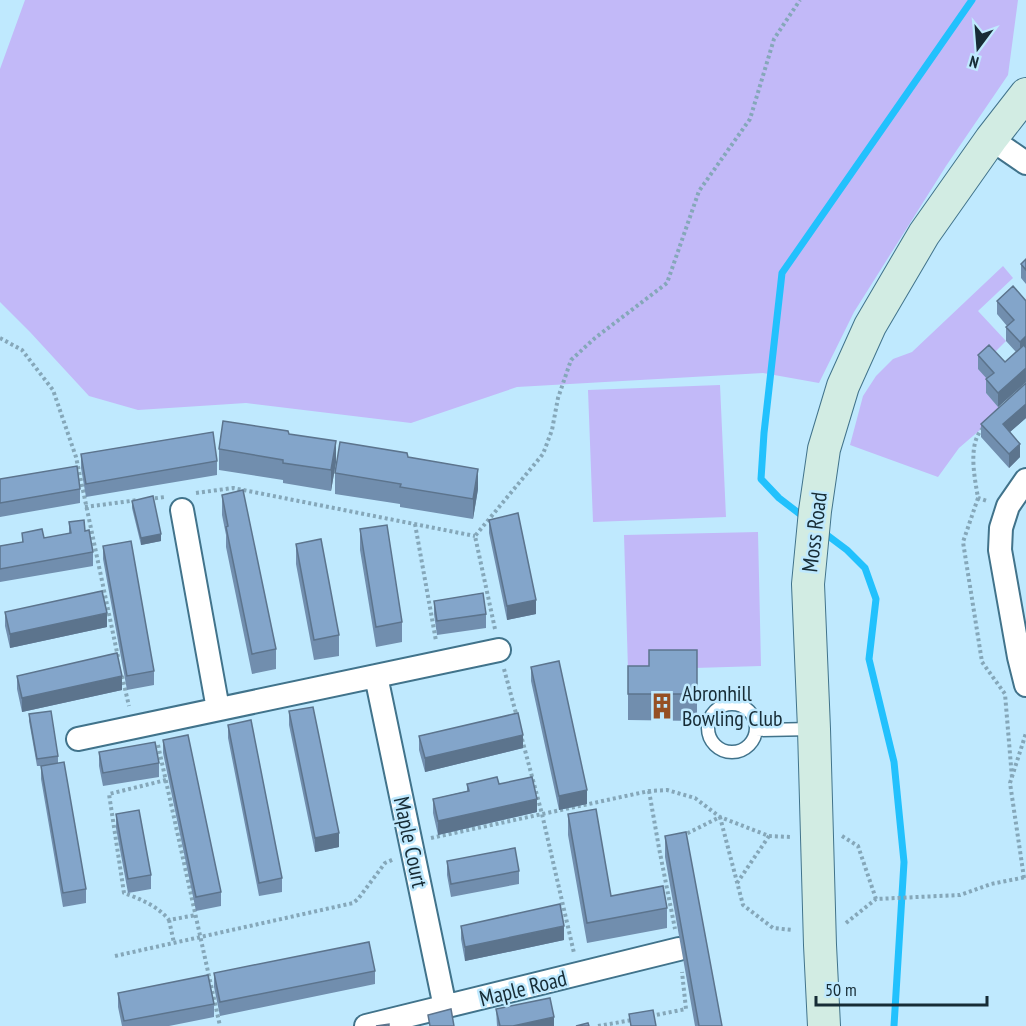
<svg xmlns="http://www.w3.org/2000/svg" width="1026" height="1026" viewBox="0 0 1026 1026" font-family="'PT Sans Narrow',sans-serif">
<style>
.green{fill:#c2b9f8}
.lines{fill:none;stroke-linecap:round;stroke-linejoin:round}
.stream{stroke:#22c1fd;stroke-width:7}
.lane-casing{stroke:#41738b;stroke-width:15}
.street-casing{stroke:#41738b;stroke-width:26}
.secondary-casing{stroke:#41738b;stroke-width:34}
.path{stroke:#85a7b9;stroke-width:4;stroke-dasharray:3 3;stroke-linecap:butt}
.lane{stroke:#fff;stroke-width:12}
.street{stroke:#fff;stroke-width:22}
.secondary{stroke:#d2ece3;stroke-width:32}
.wall{fill:#718eae}
.shaded-wall{fill:#5c748d}
.building{fill:#83a5ca;stroke:#5c748d;stroke-width:1.5}
.labels{text-anchor:middle;stroke-width:5;stroke-linejoin:round;paint-order:stroke}
.street-label{font-size:22px;fill:#172c36;stroke:#bfe9fe}
.poi-label{font-size:22px;fill:#172c36;stroke:#bfe9fe;text-anchor:start}
</style>
<rect width="100%" height="100%" fill="#bfe9fe"/>
<!-- green -->
<path class="green" d="M25,0H1018L1008,75L946,166L854,312L819,383L763,373L517,387L411,423L246,403L138,410L89,396L30,332L0,302V69Z
M1003,266L1013,278L978,311L1006,341L989,358L994,386L986,393L1002,411L959,448L938,477L850,445L863,396L876,376L893,359L912,352Z
M720,385L726,517L593,522L588,390Z
M758,532L761,666L628,670L624,535Z"/>
<g class="lines">
<!-- stream -->
<path class="stream" d="M805,518L779,498L761,479L764,433L782,273L972,0
M823,532L847,550L865,568L876,599L869,659L894,762L904,862L894,1026"/>
<!-- lane casing -->
<g class="lane-casing">
<path id="lane" d="M708 728a24 24 0 1 1 48 0a24 24 0 1 1-48 0Z
M756,730L813,729"/>
</g>
<!-- street casing -->
<g class="street-casing">
<path id="street" d="M991,139L1026,163
M1026,480L1008,506L1001,528L1000,550L1019,657L1026,685
M182,510L218,709
M376,676L445,1007
M78,739L499,650
M366,1026L679,949"/>
</g>
<!-- secondary casing -->
<g class="secondary-casing">
<path id="secondary" d="M824,1026L820,945L814,729L808,584L815,511L824,449L843,386L870,326L924,234L991,139L1026,94"/>
</g>
<!-- path -->
<path class="path" d="M0,338L22,350L53,390L76,457L118,657
M983,428C967,444 975,479 978,498L987,501
M196,493L233,488L475,536
M978,498L963,542L982,662L1005,694L1012,778
M149,499L165,497
M85,507L138,500
M415,524L436,641
M495,629L475,536L543,454L552,430L558,398L571,360L595,338L667,283L699,191L750,119L774,39L800,0
M504,669L517,717
M122,676L129,706
M522,739L542,814L574,953
M158,745L220,1026
M166,780L109,794L124,893C140,899 158,906 169,920L196,915
M649,791L659,848L675,929
M682,836L720,817L743,905L773,928L793,930
M842,836L858,846L876,899
M431,838L649,791L667,790L695,798L720,817L769,836L792,837
M1024,878L1010,783L1026,733
M737,883L769,836
M169,920L174,943
M846,923L876,899L960,895L991,884L1026,877
M115,956L353,903L358,899L385,863L394,859
M651,1016L686,1009L682,972
M598,1026L632,1020"/>
<!-- lane -->
<use href="#lane" class="lane"/>
<!-- street -->
<use href="#street" class="street"/>
<!-- secondary -->
<use href="#secondary" class="secondary"/>
</g>
<!-- wall -->
<path class="wall" d="M1026,259V284L1021,278V264Z
M997,301H1026V382L998,407L986,393V379H987L978,369V355L1005,362L1016,352L1006,341V327L1007,326L997,314Z
M1026,383V418L1010,432L1020,457L1009,468L981,437V424Z
M289,434L336,462L331,491L283,483V480L219,470V449Z
M81,454L217,461V475L86,497L81,468Z
M408,457L478,489L473,519L400,507V504L335,494V473Z
M0,479L80,489V503L0,517Z
M222,495L276,649V669L252,674L226,547V535L222,515Z
M132,501L161,541L141,545L132,508Z
M489,520L536,614L507,620L489,533Z
M69,522L85,531L93,552V566L0,582V546L22,542V533L44,538L69,534Z
M360,529L402,622V642L376,647L360,550Z
M296,544L339,635V656L314,660L296,564Z
M103,546L154,671V685L127,690L103,559Z
M434,601L486,614V628L437,635L434,614Z
M5,612L107,627L10,648L5,626Z
M697,650V721L628,720V666H649Z
M531,667L587,804L559,810L531,681Z
M17,676L122,690L22,712L17,689Z
M289,711L339,847L315,852L289,725Z
M29,714L58,756V763L86,889V903L63,907L41,779V766H37L29,721Z
M228,725L282,878V892L259,896L228,738Z
M419,736L523,748L425,772L419,750Z
M163,740L221,892V906L196,911L163,753Z
M99,752L159,763V777L103,786L99,766Z
M467,784H499L537,812L438,835L433,813V799L467,791Z
M116,814L151,875V889L128,893L116,828Z
M568,814L611,896L667,908V928L587,943L568,835Z
M665,836L722,1026H695L665,857Z
M447,861L519,871V884L451,897L447,875Z
M461,926L564,940L465,961L461,939Z
M375,971V984L220,1016L214,987V973Z
M118,993L214,1004V1017L169,1026H122L118,1007Z
M496,1009L554,1026H497Z"/>
<!-- shaded-wall -->
<path class="shaded-wall" d="M1026,336V350L1020,355V342Z
M1026,368V382L998,407V393Z
M1026,404V418L1003,438V424Z
M336,441V462L331,491V470Z
M1020,444V457L1009,468V454Z
M478,469V489L473,519V499Z
M161,534V541L141,545V538Z
M536,600V614L507,620V606Z
M107,613V627L10,648V634Z
M122,676V690L22,712V698Z
M523,735V748L425,772V758Z
M587,790V804L559,810V796Z
M537,799V812L438,835V821Z
M339,833V847L315,852V838Z
M564,926V940L465,961V947Z
M554,1017V1026H513Z"/>
<!-- building -->
<path class="building" d="M1026,259V270L1021,264Z
M1013,286L1026,301V336L1020,342L1006,327L1014,320L997,301Z
M989,345L1005,362L1024,345L1026,348V368L998,393L986,379L994,373L978,355Z
M1026,383V404L1003,424L1020,444L1009,454L981,424Z
M223,421L288,431L289,434L336,441L331,470L283,463V460L219,449Z
M213,432L217,461L86,484L81,454Z
M340,442L407,453L408,457L478,469L473,499L400,487L401,484L335,473Z
M77,466L80,489L0,503V479Z
M243,490L276,649L252,654L226,527L228,526L222,495Z
M153,496L161,534L141,538L132,501Z
M518,513L536,600L507,606L489,520Z
M84,520L85,531L89,530L93,552L0,569V546L23,542L22,533L42,529L44,538L71,533L69,522Z
M387,525L402,622L376,627L360,529Z
M321,539L339,635L314,640L296,544Z
M131,541L154,671L127,676L103,546Z
M102,591L107,613L10,634L5,612Z
M483,593L486,614L437,621L434,601Z
M649,650H697V694H628V666H649Z
M117,653L122,676L22,698L17,676Z
M559,661L587,790L559,796L531,667Z
M313,707L339,833L315,838L289,711Z
M51,711L58,756L37,759L29,714Z
M518,713L523,735L425,758L419,736Z
M251,720L282,878L259,883L228,725Z
M188,735L221,892L196,897L163,740Z
M155,742L159,763L103,773L99,752Z
M64,762L86,889L63,893L41,766Z
M497,777L499,784L532,777L537,799L438,821L433,799L469,791L467,784Z
M596,809L611,896L663,886L667,908L587,923L568,814Z
M139,810L151,875L128,879L116,814Z
M686,832L722,1026H699L665,836Z
M515,848L519,871L451,884L447,861Z
M560,904L564,926L465,947L461,926Z
M369,942L375,971L220,1002L214,973Z
M208,975L214,1004L124,1021L118,993Z
M550,998L554,1017L513,1026H500L496,1009Z
M451,1009L454,1026H430L428,1015Z
M653,1010L656,1026H631L629,1014Z
M588,1023L589,1026H576Z
M389,1024V1026H376Z"/>
<!-- icons -->
<defs>
<g id="building-bare" transform="scale(2.07)"><path d="M-4-6H4V6H1V3H-1V6H-4ZM-2.5-4.3h1.7v1.8h-1.7ZM.8-4.3h1.7v1.8H.8ZM-2.5-1h1.7V.8h-1.7ZM.8-1h1.7V.8H.8Z" fill="#955024" stroke="#bfe9fe" stroke-width="2.5" paint-order="stroke"/></g>
</defs>
<g fill-rule="evenodd">
<use href="#building-bare" x="662" y="706"/>
</g>
<g class="labels">
<!-- street labels -->
<g class="street-label">
<text transform="translate(814 532) rotate(-83)" y="8">Moss Road</text>
<text transform="translate(411 842) rotate(78)" y="8">Maple Court</text>
<text transform="translate(523 988) rotate(-14)" y="8">Maple Road</text>
</g>
<!-- poi labels -->
<g class="poi-label">
<text x="682" y="701">Abronhill<tspan x="682" dy="25">Bowling Club</tspan></text>
</g>
</g>
<!-- north arrow -->
<g transform="translate(978 48) rotate(196)" stroke="#bfe9fe" stroke-width="4.5" paint-order="stroke">
<path d="M0-4.5L10 22L0 15L-10 22Z" fill="#172c36"/>
<text y="-9" font-size="16" font-weight="bold" text-anchor="middle" fill="#172c36">N</text>
</g>
<!-- scale -->
<path d="M816 996v9h171v-9" fill="none" stroke="#172c36" stroke-width="3"/>
<text x="825" y="996" font-size="18" fill="#172c36" stroke="#bfe9fe" stroke-width="4.5" paint-order="stroke">50 m</text>
</svg>
